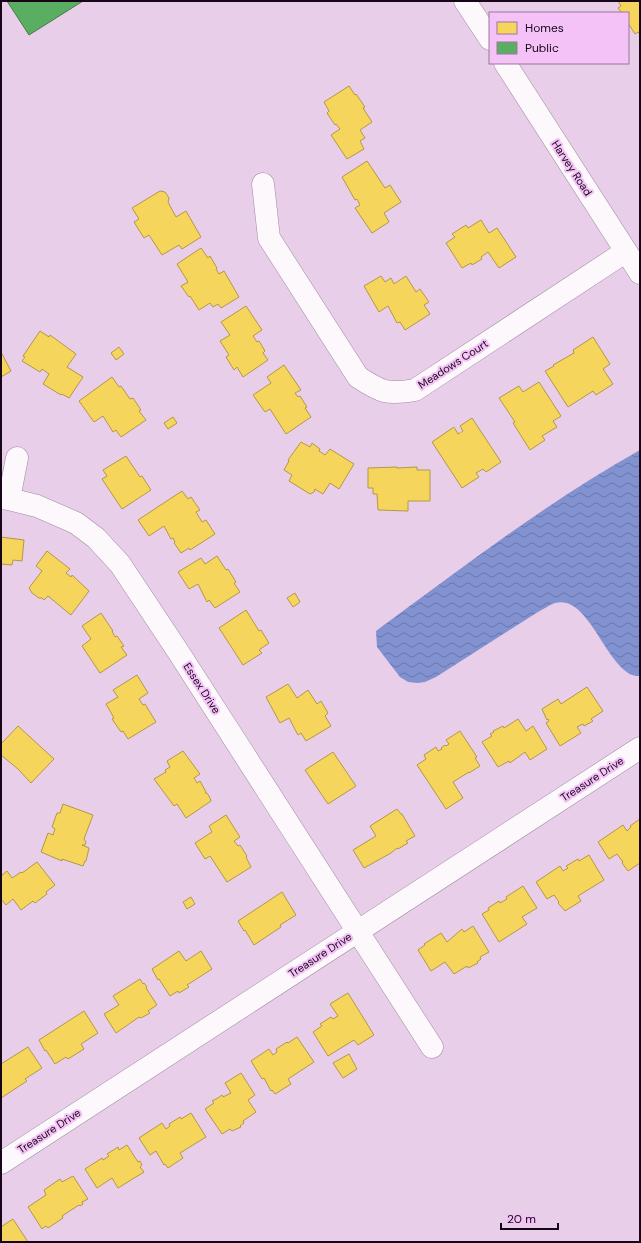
<svg xmlns="http://www.w3.org/2000/svg" width="641" height="1243" viewBox="0 0 641 1243" font-family="'DM Sans',sans-serif">
<style>
.water{fill:url(#water-waves)}
.homes{fill:#f6d55c;stroke:#b39748}
.public{fill:#5aae61;stroke:#467c4b}
.lines{fill:none;stroke-linecap:round;stroke-linejoin:round}
.minor-casing{stroke:#9f8ba0;stroke-width:23}
.path{stroke:#ddd5dd;stroke-width:2.5;stroke-dasharray:2 2;stroke-linecap:butt}
.minor{stroke:#fcf8fc;stroke-width:22}
.labels{text-anchor:middle;stroke-width:4;stroke-linejoin:round;paint-order:stroke}
.street-label{font-size:11px;fill:#170618;stroke:#f4c2f6}
</style>
<defs>
<pattern id="water-waves" width="16" height="10" patternUnits="userSpaceOnUse"><rect width="16" height="10" fill="#8292d1"/><path d="M0 5q4-4 8 0t8 0" fill="none" stroke="#6975a9"/></pattern>
</defs>
<rect width="100%" height="100%" fill="#e9ceea"/>
<!-- water -->
<path class="water" d="M640,450V676C608,678 591,593 555,603C549,605 544,609 538,612L436,677L425,682L417,683L408,682L400,677L377,647L376,631C462,568 547,502 640,450Z"/>
<!-- homes -->
<path class="homes" d="M618,1H640V35L638,32L635,34L628,23V13H622L618,8L621,6Z
M349,86L355,95L356,94L365,107L363,108L372,122L360,130L365,138L360,141L364,149L347,159L331,135L340,129L336,124L335,125L327,113L329,111L324,102Z
M367,161L385,188L390,185L401,202L384,213L389,222L372,233L355,208L360,205L357,199L355,200L342,177Z
M160,191L165,192L169,198L168,202L176,217L186,211L201,237L182,249L179,245L162,255L149,235L144,238L134,222L139,219L132,208Z
M481,220L489,233L497,228L516,257L499,268L488,252L481,257L482,259L472,265L471,263L462,268L446,243L455,237L452,234L466,225L468,228Z
M201,248L208,258L210,256L217,268L216,269L219,274L224,271L239,297L221,308L218,304L213,307L210,303L199,310L190,296L189,297L181,286L188,282L177,264Z
M381,276L385,282L391,278L394,284L406,276L416,292L420,289L429,302L424,305L430,314L405,330L400,322L397,323L388,306L379,312L364,286Z
M246,306L262,330L253,336L257,342L259,341L265,351L263,353L268,360L243,377L237,367L234,370L226,357L229,355L220,341L230,335L221,322Z
M40,331L49,337L50,335L76,354L67,367L83,377L69,398L62,394L61,395L43,384L49,374L42,369L40,372L22,361L25,357L23,356Z
M593,337L610,364L603,369L613,384L596,395L593,391L568,407L545,371L554,366L553,365L574,353L573,350Z
M119,347L124,354L116,360L111,353Z
M1,352L11,371L1,377Z
M284,365L301,390L295,393L298,397L300,396L307,407L305,408L311,417L286,434L270,409L265,412L253,395L271,383L267,377Z
M112,377L119,387L121,386L130,399L133,398L141,410L139,411L146,420L121,437L116,430L113,432L103,416L94,422L79,401Z
M539,382L561,416L553,421L557,427L542,436L545,440L530,450L513,423L515,422L499,398L519,386L523,392Z
M173,417L177,423L168,429L164,423Z
M472,418L501,462L486,472L483,469L476,473L479,477L462,488L432,442L454,427L458,434L463,431L460,426Z
M301,442L310,447L312,443L320,449L319,451L325,455L330,449L354,464L339,489L330,483L323,494L315,489L314,492L310,494L289,481L292,475L284,470L289,461L288,460Z
M126,456L140,477L142,476L151,490L122,509L102,479L107,476L103,470Z
M397,467V468L417,467V470H430V501H408V511L378,510L377,494H373V488H368V468Z
M182,491L188,499L191,497L200,510L196,512L202,522L206,520L215,534L190,550L189,548L181,553L174,543L175,542L173,538L171,539L164,526L149,536L138,520Z
M1,537L24,540L22,561L13,560L12,565L1,564V566Z
M47,551L70,569L66,573L71,577L72,575L89,591L71,615L48,596L44,600L42,598H39L32,593L29,588L42,571L36,566Z
M217,556L226,570L228,569L236,582L234,583L240,592L215,608L209,600L207,602L198,584L189,589L178,572L201,558L205,564Z
M295,593L300,602L293,607L287,598Z
M246,610L259,631L261,630L269,643L259,650L262,653L243,665L219,628Z
M101,613L113,631H112L115,637L117,636L124,646L121,647L127,655L100,673L82,646L91,639L82,626Z
M137,675L148,693L139,699L143,705L145,704L156,722L128,739L123,731L121,732L112,719L114,718L106,704L118,697L113,690Z
M288,684L297,698L308,690L317,704L321,701L328,713L325,716L331,726L306,741L301,733L298,735L289,718L280,723L266,697Z
M587,687L603,711L591,719L593,721L584,726L583,724L577,727L581,733L560,746L546,723L549,721L548,719L547,720L542,709L558,699L561,704Z
M518,719L526,731L533,726L547,749L530,760L525,752L510,763L509,761L498,767L482,742L492,736L490,734L494,732L493,731L503,726L504,728Z
M18,726L54,759L31,783L18,769L1,755V744Z
M460,731L477,757L475,758L480,766L469,773V772L453,782L463,798L446,809L417,765L426,759L424,755L436,747L438,751L442,749L441,748L445,745L446,746L449,744L446,740Z
M183,751L200,774L194,778L197,783L200,781L206,792L205,793H207L210,798L211,801L186,818L177,804L174,806L154,779L166,772L165,770L170,767L167,761Z
M333,752L356,786L328,804L305,770Z
M63,804L93,815L84,839L86,842L85,845H82L89,848L86,861H85L83,866L62,859V861L41,852L48,833L53,835L55,829L52,827L57,813H60Z
M397,809L401,814H402L415,836L406,841L408,843L398,849L397,848L391,853L364,868L353,850L376,836L370,826Z
M226,815L240,837L234,841L238,846L240,845L247,856L246,857L251,867L227,882L210,856L205,859L195,843L212,832L209,826Z
M640,819V863L628,871L622,863L623,862L617,854L609,859L598,842L623,825L627,831L631,827L630,826Z
M589,855L604,880L578,896L581,901L565,911L558,903L559,902L554,895L547,899L536,882L560,866L563,871L568,868L566,866L578,859L579,861Z
M37,862L55,885L46,892L47,894L35,903L33,901L21,910L13,899L6,905L1,899V876L7,871L12,878L21,872L22,873Z
M523,886L537,908L522,917L527,924L499,942L482,914L489,910L488,908L499,901L500,903L507,899L506,897Z
M282,892L296,915L280,925L281,927L254,945L245,930L244,931L238,921Z
M191,897L195,904L187,909L183,902Z
M473,926L489,952L480,957L481,959L477,962L478,963L468,968L467,966L454,974L445,962L431,971L418,950L425,945L424,944L441,933L447,942L462,929L464,932Z
M179,951L186,961L201,951L212,969L187,985L189,987L179,993L178,991L170,996L159,979L158,980L152,969Z
M140,979L143,984L144,983L147,987L146,988L157,1005L148,1011L150,1013L141,1018L139,1017L116,1033L104,1014L119,1005L113,996Z
M348,993L374,1035L358,1045L354,1040L328,1056L313,1032L322,1026L320,1024L331,1017L333,1019L338,1016L330,1004Z
M84,1011L98,1033L81,1044L84,1049L68,1059L66,1057L55,1064L46,1050L45,1051L39,1040Z
M297,1037L314,1062L288,1079L291,1084L275,1094L272,1090L271,1091L264,1078L262,1079L251,1061L269,1049L273,1055L277,1052L276,1049L287,1042L288,1043Z
M28,1047L42,1068L25,1079L27,1081L1,1098V1064Z
M349,1054L357,1069L343,1078L333,1063Z
M241,1073L255,1095L248,1100L256,1112L243,1121L244,1123L240,1126L241,1127L232,1131L230,1129L222,1134L205,1109L214,1103L212,1101L218,1098L222,1095L223,1097L231,1093L225,1083Z
M191,1113L206,1137L180,1153L183,1158L168,1168L165,1164L164,1165L156,1151L150,1155L139,1138L162,1123L166,1129L170,1126L169,1124L180,1117L181,1119Z
M127,1145L138,1162L140,1161L142,1165L140,1167L144,1172L118,1188L112,1178L97,1188L85,1169L102,1158L103,1160L109,1156L107,1154L118,1147L119,1150Z
M73,1176L88,1199L82,1202L83,1204L80,1206L79,1205L62,1216L63,1218L48,1228L46,1226L42,1229L28,1207L46,1195L44,1190L60,1179L62,1182Z
M13,1219L28,1242H1V1227Z"/>
<!-- public -->
<path class="public" d="M7,1H83L29,35Z"/>
<g class="lines">
<!-- minor casing -->
<g class="minor-casing">
<path id="minor" d="M465,1L490,39
M505,63L640,273
M263,184L269,238L358,377C381,392 387,395 415,390L625,252
M1,498L9,499L37,506L76,523L96,538L120,564L179,653L432,1047
M9,499L17,458
M1,1163L640,748"/>
</g>
<!-- path -->
<path class="path" d="M621,13V12
M628,34C631,39 634,43 640,43
M441,431L451,424L456,427L461,432
M313,992L320,1007L323,1009L322,1014L325,1020
M323,1009L327,1001L347,990L352,992L359,1001"/>
<!-- minor -->
<use href="#minor" class="minor"/>
</g>
<g class="labels">
<!-- street labels -->
<g class="street-label">
<text transform="translate(572 168) rotate(57)" y="4">Harvey Road</text>
<text transform="translate(453 364) rotate(-33)" y="4">Meadows Court</text>
<text transform="translate(202 688) rotate(57)" y="4">Essex Drive</text>
<text transform="translate(592 779) rotate(-33)" y="4">Treasure Drive</text>
<text transform="translate(320 955) rotate(-33)" y="4">Treasure Drive</text>
<text transform="translate(49 1131) rotate(-33)" y="4">Treasure Drive</text>
</g>
</g>
<!-- border -->
<rect width="641" height="1243" fill="none" stroke="#170618" stroke-width="4"/>
<!-- legend -->
<rect x="489" y="12" width="140" height="52" fill="#f4c2f6" stroke="#9c779d"/>
<rect x="497" y="22" width="20" height="12" fill="#f6d55c" stroke="#9c779d"/>
<text x="525" y="32" font-size="12" fill="#170618">Homes</text>
<rect x="497" y="42" width="20" height="12" fill="#5aae61" stroke="#9c779d"/>
<text x="525" y="52" font-size="12" fill="#170618">Public</text>
<!-- scale -->
<path d="M501 1223v6h57v-6" fill="none" stroke="#170618" stroke-width="2"/>
<text x="507" y="1223" font-size="12" fill="#170618" stroke="#f4c2f6" stroke-width="3" paint-order="stroke">20 m</text>
</svg>
